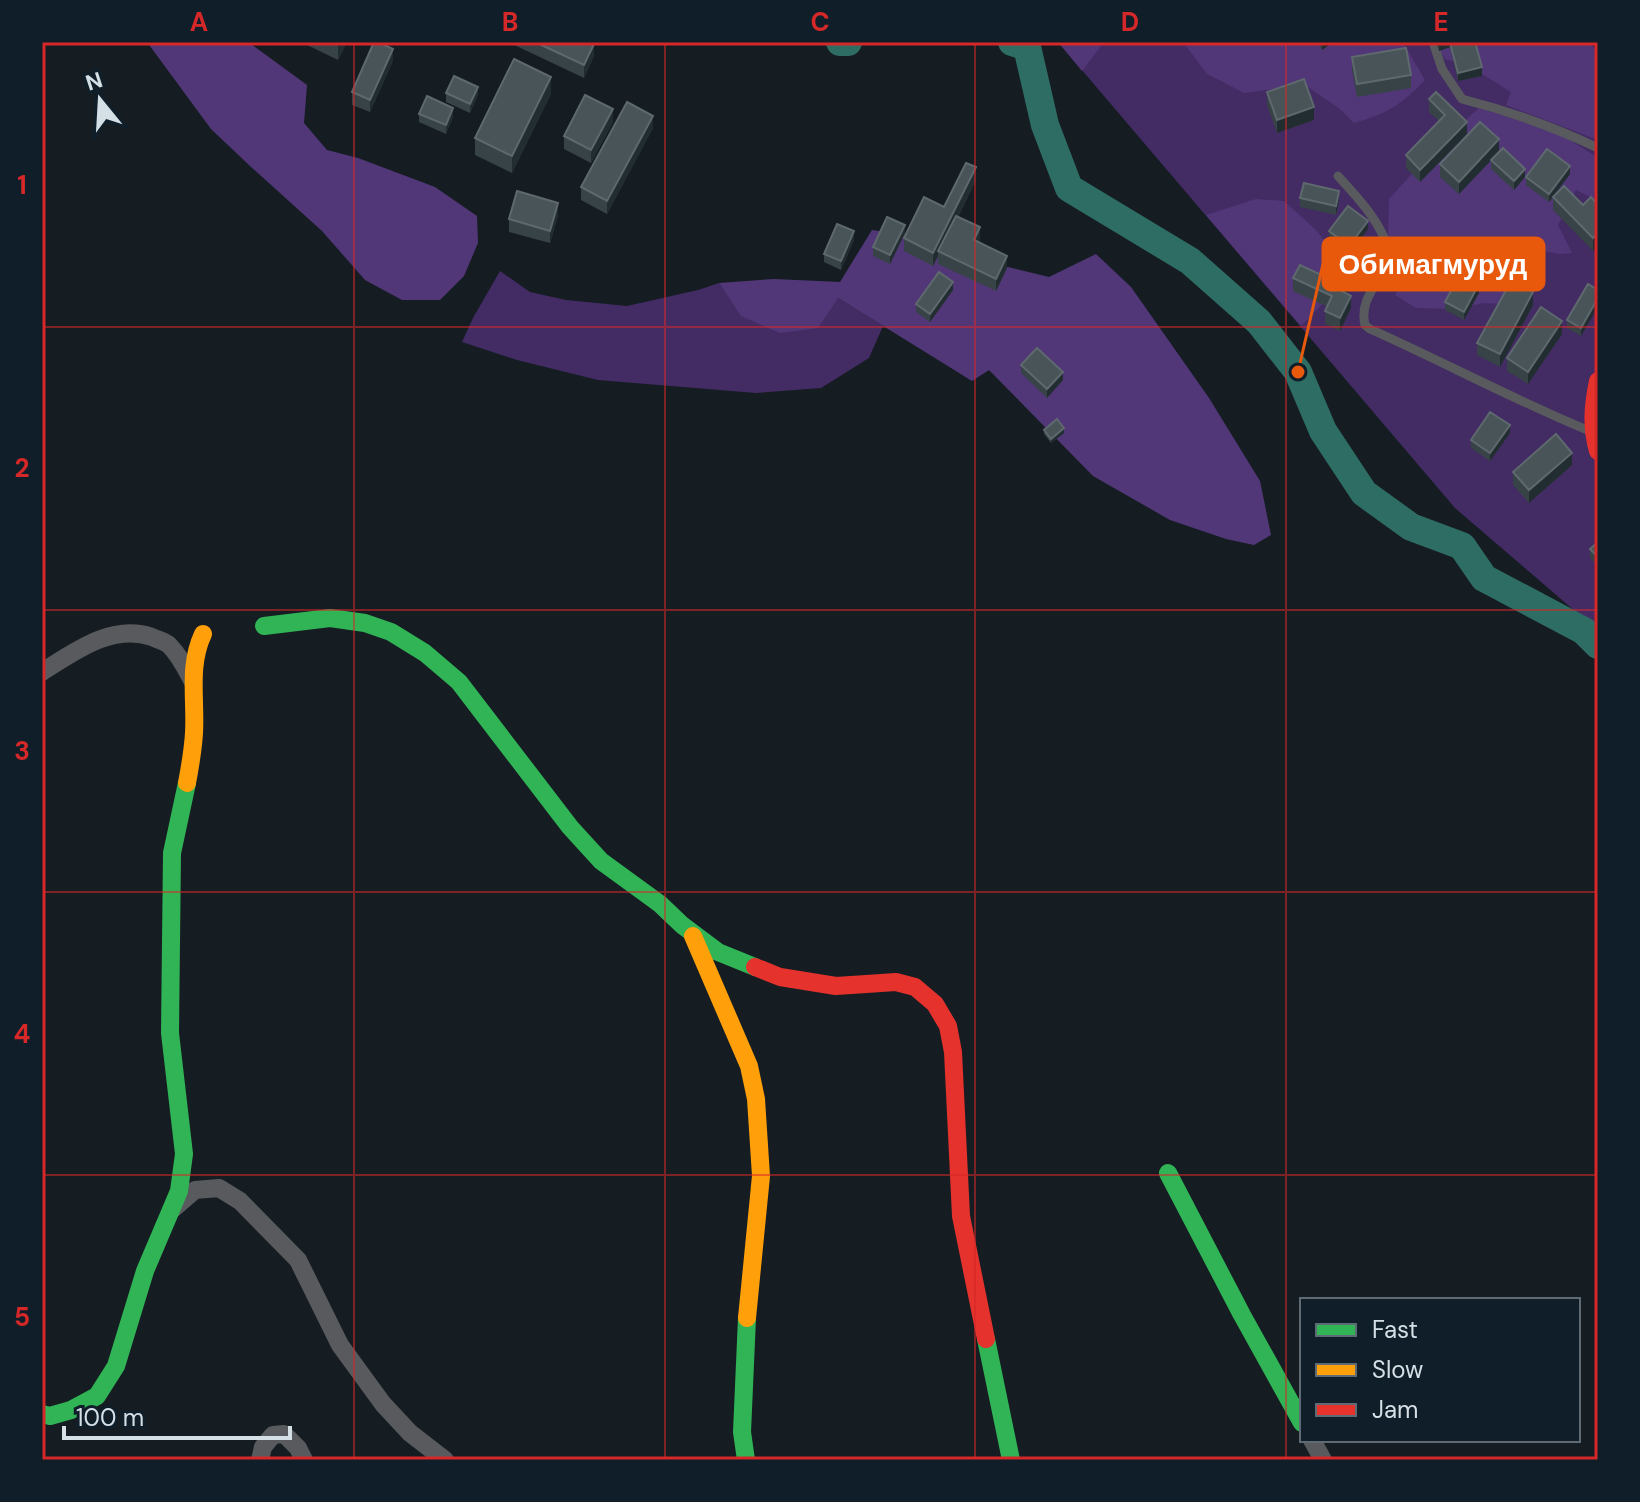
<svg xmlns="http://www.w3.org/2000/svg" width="1640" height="1502" viewBox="0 0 1640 1502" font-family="'DM Sans',sans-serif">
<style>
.green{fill:#432b64}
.forest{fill:#523778}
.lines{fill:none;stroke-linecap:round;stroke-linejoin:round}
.river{stroke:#2e6d63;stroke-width:28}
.lane{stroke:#585a5d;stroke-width:9}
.street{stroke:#585a5d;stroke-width:18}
.fast{stroke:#30b455;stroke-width:18}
.slow{stroke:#ff9f0a;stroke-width:18}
.jam{stroke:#e5322d;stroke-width:18}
.wall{fill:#374347}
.shaded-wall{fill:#222d31}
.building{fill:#485458;stroke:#5e696e;stroke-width:2}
.grid{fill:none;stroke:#d62828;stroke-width:2;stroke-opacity:0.55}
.leader{fill:none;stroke:#e8590c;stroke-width:3}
.callout-dot{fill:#e8590c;stroke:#0f1e29;stroke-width:3}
.callout{fill:#e8590c;stroke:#e8590c;stroke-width:3}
.callout-label{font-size:28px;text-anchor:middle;font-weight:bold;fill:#fff}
.neatline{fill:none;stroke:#d62828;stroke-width:3}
.grid-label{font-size:26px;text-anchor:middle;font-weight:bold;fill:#d62828}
</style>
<rect width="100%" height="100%" fill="#151d23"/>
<!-- green -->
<path class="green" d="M1058,42H1598V631L1455,508Z
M500,271L530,292L566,300L627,306L698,290L719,283L741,315L838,298L883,326L869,358L821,388L756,393L598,380L517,360L462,342L473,318Z"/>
<!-- forest -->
<path class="forest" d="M147,42H248L307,85L304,123L327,150L358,158L435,187L477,216L478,243L464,276L440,300H402L365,280L322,231L250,166L211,129Z
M1058,42H1104L1082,71Z
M1183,42H1403L1425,80C1401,105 1387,114 1354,123L1340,109L1305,85L1244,93L1207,74Z
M1434,42H1590L1598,55V140L1506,105L1511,92L1469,66L1445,59Z
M1479,108L1559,133L1598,158V201L1576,190L1558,225L1572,253L1559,254L1489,240L1470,253L1436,255L1388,244L1389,199L1440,143Z
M1256,199L1284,201L1316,230L1344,265V282L1301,326L1206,215Z
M872,230L928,238L959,255L1049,277L1096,254L1131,287L1209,398L1260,481L1271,535L1254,545L1226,539L1170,520L1093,476L989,370L972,381L838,298L818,328L780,333L741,316L719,283L774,279L840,282Z
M1411,270L1520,272L1524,293L1505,304L1483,303L1457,309L1416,308L1395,295Z"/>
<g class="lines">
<!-- river -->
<path class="river" d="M840,42H848
M1012,42L1027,47L1045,125L1069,188L1190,261L1259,322L1298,372L1323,431L1364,493L1411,527L1462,546L1484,578L1584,631L1598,645"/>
<!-- lane -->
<path class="lane" d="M1433,42L1442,69L1462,99C1509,111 1554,127 1598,148
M1338,176C1358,198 1381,222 1389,251
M1383,272C1372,290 1360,304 1365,325L1370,329C1444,362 1516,401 1592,432"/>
<!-- street -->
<path class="street" d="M42,672C74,652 112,623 152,637C158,640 164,641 169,645C180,656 186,669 193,682
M173,1209L195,1190L219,1188L240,1201L298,1260L340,1345L383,1404L410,1433L445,1460
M1312,1440L1323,1460
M260,1460L263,1447L273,1435L284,1434L298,1448L304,1460"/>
<!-- fast -->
<path class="fast" d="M264,626L330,618L365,623L391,632L425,653L459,682L570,827L601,861L660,904L682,925L718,952L755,967
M1168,1173L1242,1315L1302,1423
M986,1339L1011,1460
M42,1414L50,1416L71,1410L97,1396L116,1366L145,1271L179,1191L184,1154L170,1033L172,853L187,783
M746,1460L742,1432L747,1318"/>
<!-- slow -->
<path class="slow" d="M187,783C190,767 193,750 194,733C196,699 188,666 203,634
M693,936L749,1066L756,1099L761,1176L747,1318"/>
<!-- jam -->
<path class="jam" d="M1598,381C1593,405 1591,427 1598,451
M755,967L780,977L836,986L896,982L915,987L935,1004L948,1026L953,1052L961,1216L986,1339"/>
</g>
<!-- wall -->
<path class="wall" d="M301,42H347L338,60Z
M508,42H591L594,56L584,78Z
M1317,42H1333L1322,50Z
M1436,42H1475L1482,76L1458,81L1450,47L1439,51Z
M1352,57L1411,75V88L1357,97L1352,70Z
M393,61L370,112L352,105V92Z
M1267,92L1314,120L1277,133L1267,105Z
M446,93L478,95L470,113L446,102Z
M551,94L512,173L475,155V138Z
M1429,99L1467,134L1420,182L1406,168V155L1439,121L1429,112Z
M419,114L453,117L446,134L419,122Z
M613,122L591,163L564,149V136Z
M653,128L607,214L581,200V187Z
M1499,152L1459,194L1440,177V164Z
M1491,160L1525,177L1514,190L1491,169Z
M1570,174L1553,197L1583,205H1598L1593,251L1553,210V198L1549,202L1526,185V177Z
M976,180L958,217L980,240L979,242L1007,268L996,291L938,264V256L933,266L904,251V238L944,207Z
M1300,198L1339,200L1336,215L1300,207Z
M558,215L550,243L509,232V219Z
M1368,229L1349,254L1329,239V231Z
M905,233L890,264L873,256V247Z
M854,240L841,270L824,262V254Z
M1408,259L1395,288L1374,279V270Z
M1356,275L1347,294L1351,308L1340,331L1325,324V311L1328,307L1293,291V278L1332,280Z
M953,290L930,322L916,312V304Z
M1598,290L1581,336L1567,328V320Z
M1479,293L1464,320L1445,310V302Z
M1533,305L1500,367L1477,355V343Z
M1562,334L1528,384L1507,371V358Z
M1021,365L1063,380L1047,398L1021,373Z
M1044,430L1064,433L1051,443L1044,434Z
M1510,433L1490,461L1471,448V440Z
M1572,465L1529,503L1513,485V472Z
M1598,542V566L1590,558V549Z"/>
<!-- shaded-wall -->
<path class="shaded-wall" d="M338,42H347L338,60Z
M1322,42H1333L1322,50Z
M1441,42H1454L1450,43V47L1439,51V43Z
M594,44V56L584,78V65Z
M393,49V61L370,112V100Z
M1482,67V76L1458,81V73Z
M551,77V94L512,173V156Z
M478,87V95L470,113V104Z
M1314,107V120L1277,133V120Z
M453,108V117L446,134V125Z
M613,109V122L591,163V150Z
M653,116V128L607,214V201Z
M1467,122V134L1420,182V170Z
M1499,139V152L1459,194V182Z
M1570,166V174L1549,202V194Z
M976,167V180L940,252L938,251V256L933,266V253Z
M1525,169V177L1514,190V181Z
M1339,191V200L1336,215V206Z
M558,203V215L550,243V231Z
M1368,221V229L1349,254V246Z
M905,225V233L890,264V255Z
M980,227V240L974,252V240Z
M854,231V240L841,270V261Z
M1598,233V246L1593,251V238Z
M1408,251V259L1395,288V280Z
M1007,256V268L996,291V279Z
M1356,262V275L1342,304V291Z
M953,282V290L930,322V314Z
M1479,284V293L1464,320V312Z
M1533,292V305L1500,367V354Z
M1351,296V308L1340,331V318Z
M1598,298V307L1581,336V328Z
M1562,321V334L1528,384V372Z
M1063,372V380L1047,398V389Z
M1510,425V433L1490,461V453Z
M1064,428V433L1051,443V439Z
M1572,453V465L1529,503V490Z"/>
<!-- building -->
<path class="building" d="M374,42H378L393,49L370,100L352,92Z
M535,42H591L594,44L584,65Z
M1453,42H1475L1482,67L1458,73L1450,43Z
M1406,48L1411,75L1357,84L1352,57Z
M514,59L551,77L512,156L475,138Z
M454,76L478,87L470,104L446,93Z
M1304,79L1314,107L1277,120L1267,92Z
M1436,92L1467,122L1420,170L1406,155L1445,115L1429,99Z
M585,95L613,109L591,150L564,136Z
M427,96L453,108L446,125L419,114Z
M627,102L653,116L607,201L581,187Z
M1480,122L1499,139L1459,182L1440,164Z
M1503,148L1525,169L1514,181L1491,160Z
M1547,149L1570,166L1549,194L1526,177Z
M966,163L976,167L933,253L904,238L924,197L944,207Z
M1304,183L1339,191L1336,206L1300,198Z
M1564,186L1583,205L1591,197L1598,205V233L1593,238L1553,197Z
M517,191L558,203L550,231L509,219Z
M1348,206L1368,221L1349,246L1329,231Z
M956,216L980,227L974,240L1007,256L996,279L938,251Z
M887,217L905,225L890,255L873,247Z
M837,224L854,231L841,261L824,254Z
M1343,256L1356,262L1342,291L1351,296L1340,318L1325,311L1332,296L1293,278L1300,265L1332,280Z
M939,272L953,282L930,314L916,304Z
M1460,274L1479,284L1464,312L1445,302Z
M1511,281L1533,292L1500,354L1477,343Z
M1588,284L1598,290V298L1581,328L1567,320Z
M1541,307L1562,321L1528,372L1507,358Z
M1037,348L1063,372L1047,389L1021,365Z
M1490,412L1510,425L1490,453L1471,440Z
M1057,419L1064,428L1051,439L1044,430Z
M1556,434L1572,453L1529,490L1513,472Z
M1598,542V557L1590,549Z"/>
<!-- grid -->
<path class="grid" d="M354,42V1460M665,42V1460M975,42V1460M1286,42V1460M42,327H1598M42,610H1598M42,892H1598M42,1175H1598"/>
<!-- callouts -->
<path class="leader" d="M1298 372L1323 264"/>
<circle class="callout-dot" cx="1298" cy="372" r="8"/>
<rect class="callout" x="1323" y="238" width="221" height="52" rx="8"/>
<g class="callout-label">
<text x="1433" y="274">Обимагмуруд</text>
</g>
<!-- border -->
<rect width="1640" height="1502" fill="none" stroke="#0f1e29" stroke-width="88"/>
<!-- legend -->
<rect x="1300" y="1298" width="280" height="144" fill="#0f1e29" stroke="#5e6b75" stroke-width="2"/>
<rect x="1316" y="1324" width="40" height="12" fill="#30b455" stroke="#5e6b75" stroke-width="2"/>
<text x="1372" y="1338" font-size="24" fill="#d5dfe6">Fast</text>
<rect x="1316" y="1364" width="40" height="12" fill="#ff9f0a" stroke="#5e6b75" stroke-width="2"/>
<text x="1372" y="1378" font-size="24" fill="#d5dfe6">Slow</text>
<rect x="1316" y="1404" width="40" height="12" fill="#e5322d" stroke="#5e6b75" stroke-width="2"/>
<text x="1372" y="1418" font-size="24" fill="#d5dfe6">Jam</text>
<!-- north arrow -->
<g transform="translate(100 100) rotate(342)" stroke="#0f1e29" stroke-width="6" paint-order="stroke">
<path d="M0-6L14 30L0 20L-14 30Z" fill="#d5dfe6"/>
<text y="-12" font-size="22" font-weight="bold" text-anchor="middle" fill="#d5dfe6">N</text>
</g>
<!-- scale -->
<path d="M64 1426v12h226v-12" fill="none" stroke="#d5dfe6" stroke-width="4"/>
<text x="76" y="1426" font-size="24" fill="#d5dfe6" stroke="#0f1e29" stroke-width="6" paint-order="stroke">100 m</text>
<rect x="44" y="44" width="1552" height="1414" class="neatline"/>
<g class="grid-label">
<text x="199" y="31">A</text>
<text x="510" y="31">B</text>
<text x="820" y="31">C</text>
<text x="1130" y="31">D</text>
<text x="1441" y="31">E</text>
<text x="22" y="194">1</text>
<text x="22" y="477">2</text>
<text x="22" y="760">3</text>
<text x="22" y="1043">4</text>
<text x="22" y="1326">5</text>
</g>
</svg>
